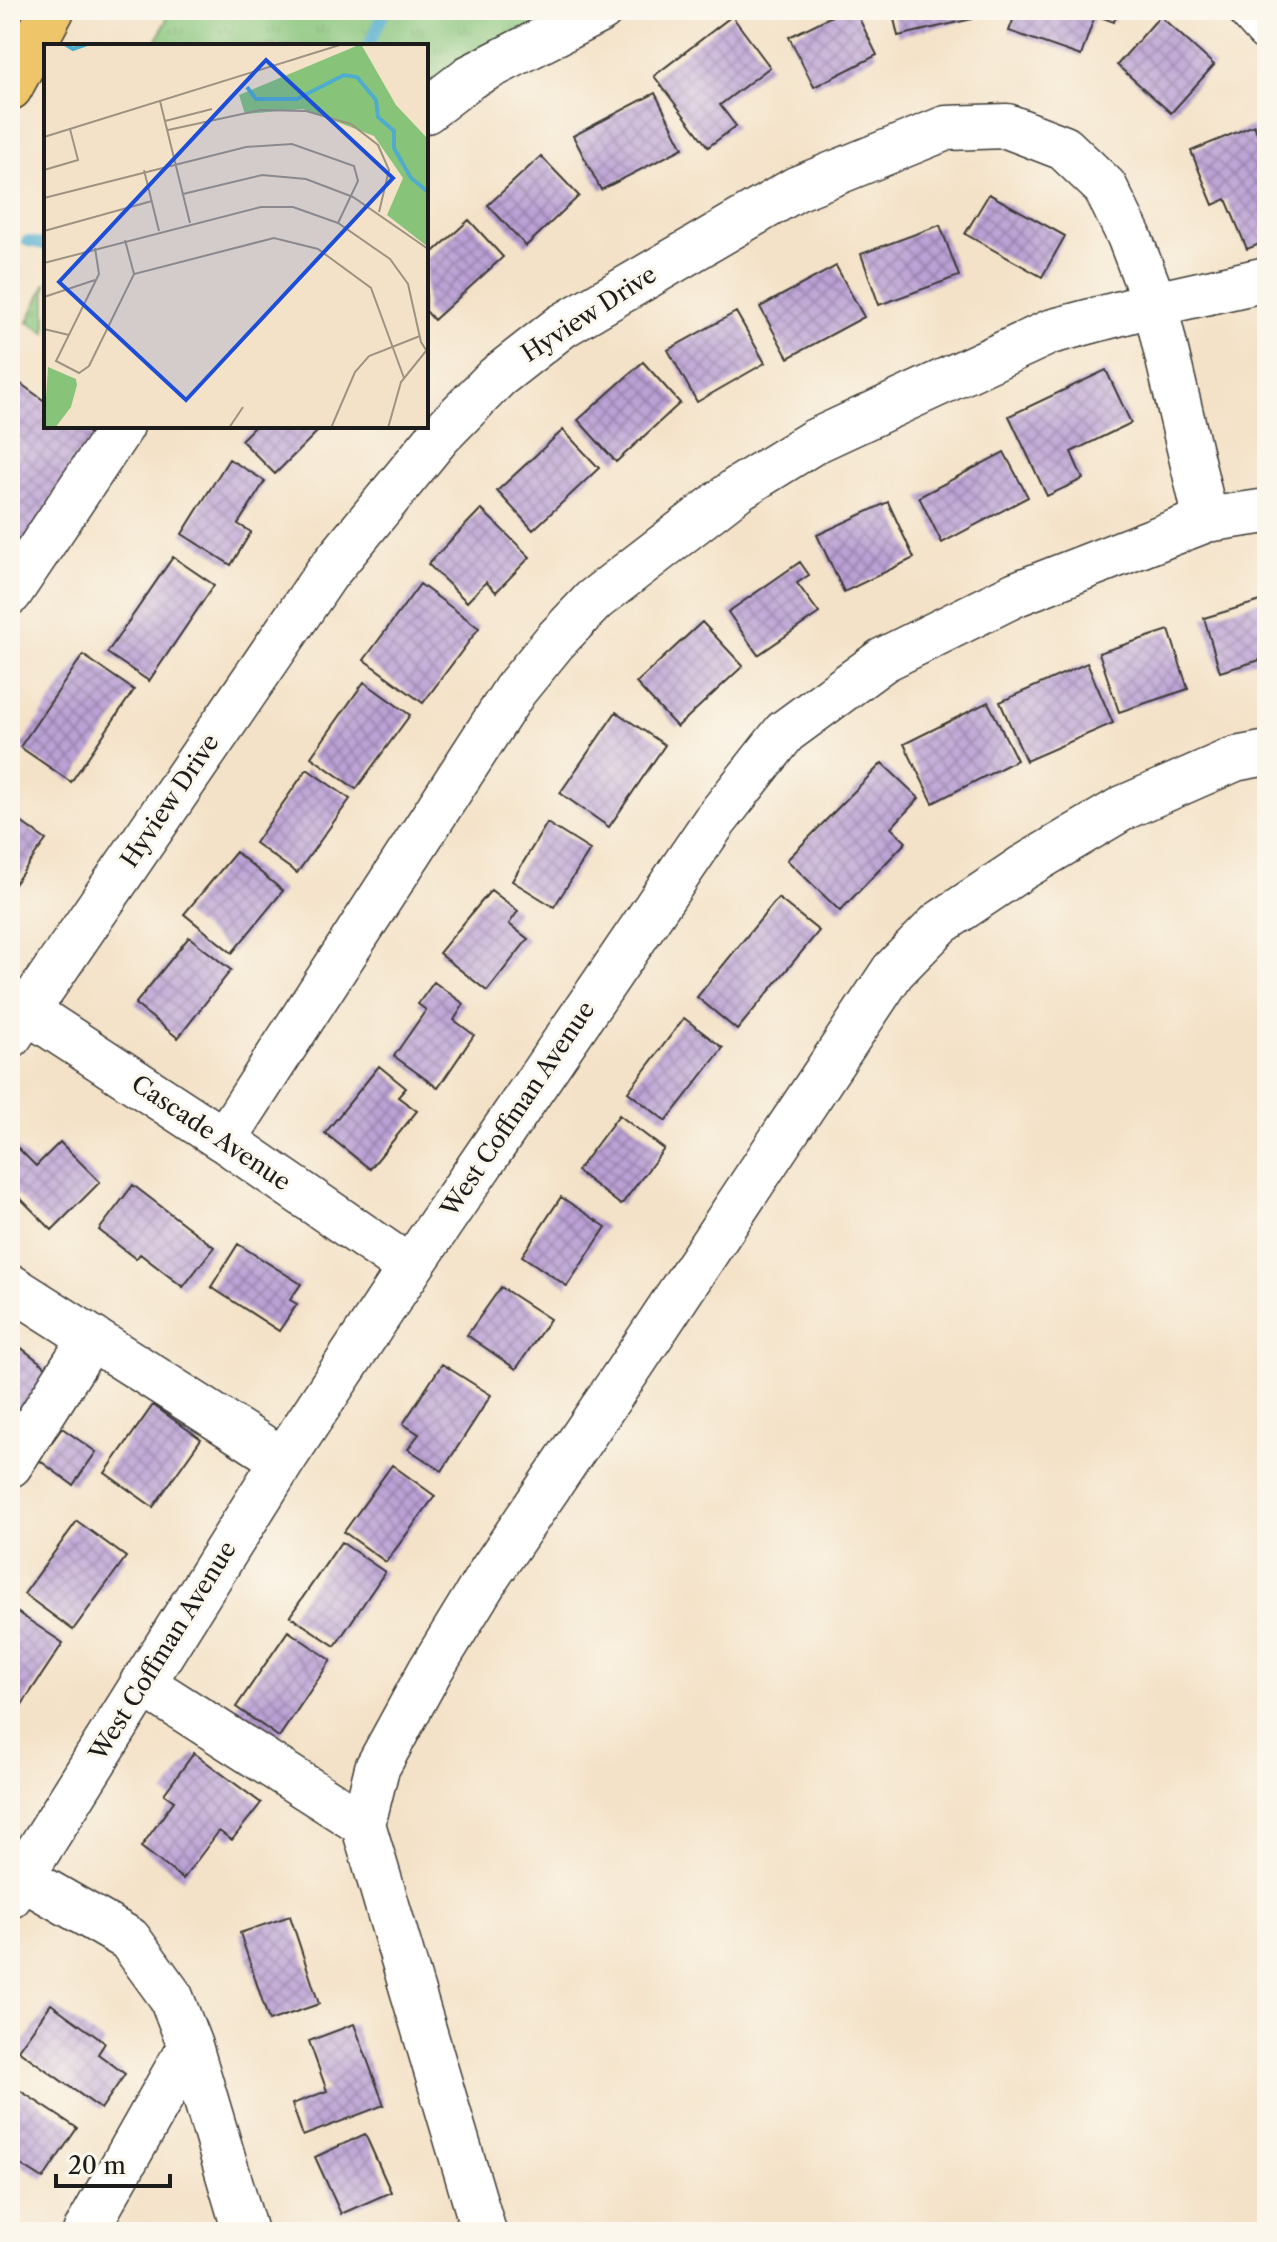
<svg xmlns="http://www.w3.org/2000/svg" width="1277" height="2242" viewBox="0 0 1277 2242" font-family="'Libre Caslon Text',serif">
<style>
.park{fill:url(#park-tufts);stroke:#52704b;stroke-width:2}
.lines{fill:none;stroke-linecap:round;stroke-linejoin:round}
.stream{stroke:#4faccd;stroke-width:11}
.building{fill:url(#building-cross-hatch)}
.minor-casing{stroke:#3c3a36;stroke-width:47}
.major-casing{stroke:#3c3a36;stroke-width:47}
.minor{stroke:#fff;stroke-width:44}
.major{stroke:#eec569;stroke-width:44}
.labels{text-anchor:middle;stroke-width:6;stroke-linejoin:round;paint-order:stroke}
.street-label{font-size:24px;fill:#1c1c1c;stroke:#fbf7ec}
.inset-river{fill:none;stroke:#4faccd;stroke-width:4}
.inset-road{fill:none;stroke:#9e9383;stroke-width:2}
.view{fill:#1d4ed8;fill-opacity:0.15;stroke:#1d4ed8;stroke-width:4}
.inset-edge{fill:none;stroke:#1c1c1c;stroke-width:4}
</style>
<defs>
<pattern id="park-tufts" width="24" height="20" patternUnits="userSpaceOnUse" patternTransform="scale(2)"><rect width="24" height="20" fill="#87c47a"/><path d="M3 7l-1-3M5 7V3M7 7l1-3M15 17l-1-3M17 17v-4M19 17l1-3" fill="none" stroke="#74a869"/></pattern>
<pattern id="building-cross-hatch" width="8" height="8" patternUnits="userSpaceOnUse" patternTransform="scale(2)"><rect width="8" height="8" fill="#bba1d5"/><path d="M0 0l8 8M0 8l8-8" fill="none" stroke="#9782ac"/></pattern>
</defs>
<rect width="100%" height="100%" fill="#fbf7ec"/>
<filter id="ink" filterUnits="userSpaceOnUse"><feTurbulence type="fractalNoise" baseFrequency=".0125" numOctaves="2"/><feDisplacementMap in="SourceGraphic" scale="16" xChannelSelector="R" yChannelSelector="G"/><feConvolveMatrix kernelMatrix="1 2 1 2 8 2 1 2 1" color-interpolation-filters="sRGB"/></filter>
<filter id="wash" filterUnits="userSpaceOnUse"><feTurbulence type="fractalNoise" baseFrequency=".006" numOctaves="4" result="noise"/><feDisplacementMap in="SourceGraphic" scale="32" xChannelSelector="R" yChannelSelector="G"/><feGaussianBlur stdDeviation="1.8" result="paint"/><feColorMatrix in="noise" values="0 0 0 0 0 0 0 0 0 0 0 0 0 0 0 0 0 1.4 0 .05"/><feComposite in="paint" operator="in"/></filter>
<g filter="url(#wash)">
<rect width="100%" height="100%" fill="#f4e2c8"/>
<!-- park -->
<path class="park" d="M171,10H599L426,92V46H154Z
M46,283V333L28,322Z"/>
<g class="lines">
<!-- stream -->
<path class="stream" d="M368,46L386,10
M27,241L46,245"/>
</g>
<g id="blocks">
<!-- building -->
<path class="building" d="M844,10H855L877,55L814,87L789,37Z
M892,10H970L972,19L898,36Z
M1017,10H1118L1114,22L1095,15L1081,56L1009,31Z
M732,16L770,67L720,105L736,126L708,147L654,76Z
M1160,16L1214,65L1171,113L1117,65Z
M655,93L683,148L601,190L573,136Z
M1254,125L1267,157V241L1247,249L1226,199L1213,205L1191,151Z
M541,156L579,196L526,246L488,205Z
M989,194L1065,236L1042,277L965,234Z
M469,220L503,257L434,320L426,311V259Z
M940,225L959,276L879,305L861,254Z
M836,266L864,317L788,358L760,307Z
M736,312L765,363L697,402L668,350Z
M643,362L680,403L616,462L578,420Z
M1106,370L1131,423L1071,452L1083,479L1047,496L1009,416Z
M10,376L46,402V426H79L100,441L25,546L10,535Z
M255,426H323L275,474L241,440Z
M563,430L599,468L533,530L497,491Z
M1004,452L1028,497L942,543L919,497Z
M229,459L265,481L238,524L251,532L231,565L182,534Z
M888,502L914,558L844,592L817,535Z
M481,509L530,557L496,592L486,582L467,602L428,564Z
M173,557L214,585L149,681L107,653Z
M800,562L809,575L797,583L819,613L758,655L728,612Z
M420,584L479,628L423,703L364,660Z
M1267,599V658L1220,672L1204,618Z
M702,622L743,666L677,727L636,683Z
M1169,630L1188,689L1119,712L1099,653Z
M83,655L134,690L71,782L20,747Z
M1087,663L1113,723L1026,761L1000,702Z
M364,682L410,715L356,789L311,757Z
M988,702L1017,760L933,803L904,744Z
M616,712L665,745L609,827L560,793Z
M882,763L919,798L891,828L906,842L840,911L787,860Z
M307,769L350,799L297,873L255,843Z
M10,814L46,840L10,890Z
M547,823L590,850L554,907L512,881Z
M236,852L283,891L232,953L184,914Z
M491,890L518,911L509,924L528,939L487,991L439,953Z
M778,898L819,931L737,1030L697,997Z
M189,937L231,970L178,1038L135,1004Z
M434,982L464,1004L454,1020L474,1035L438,1088L394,1056L426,1010L418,1004Z
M684,1018L723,1048L666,1121L628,1092Z
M379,1066L406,1088L398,1097L417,1111L370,1169L325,1133Z
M619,1115L664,1149L621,1205L577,1171Z
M60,1142L100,1182L52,1230L10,1188V1156L18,1148L36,1166Z
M133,1185L214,1247L183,1287L140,1254L136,1259L99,1230Z
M561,1197L606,1227L567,1286L522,1256Z
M238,1244L301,1284L290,1300L297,1304L279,1331L211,1287Z
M501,1287L550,1319L516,1369L467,1335Z
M10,1331L15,1334L11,1340L50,1370L17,1415L10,1409Z
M442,1364L491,1395L442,1471L408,1449L419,1434L403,1424Z
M153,1405L201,1439L153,1507L105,1473Z
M62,1428L96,1452L73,1485L39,1460Z
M392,1465L435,1496L386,1562L344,1532Z
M77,1521L126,1557L73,1630L24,1594Z
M341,1542L385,1572L335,1646L290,1616Z
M14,1610L63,1643L13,1718L10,1716V1616Z
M288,1631L331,1660L279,1737L236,1707Z
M194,1753L261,1803L232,1840L219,1831L183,1879L141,1847L174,1801L164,1794Z
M290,1916L319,2004L269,2021L240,1933Z
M51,2004L105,2043L98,2054L125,2074L101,2109L18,2050Z
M354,2024L384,2105L303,2136L292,2104L327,2091L309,2041Z
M10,2084L77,2128L43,2179L10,2158L12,2140L10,2138Z
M365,2134L391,2192L341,2214L315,2157Z
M152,2223L155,2232H129V2231Z"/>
</g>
</g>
<g filter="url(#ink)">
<use href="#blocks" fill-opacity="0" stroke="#3c3a36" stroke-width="2"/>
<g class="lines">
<!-- minor casing -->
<g class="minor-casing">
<path id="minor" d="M1250,10L1267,29
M426,111L470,77L601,10
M10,593L122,426
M10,1000L224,1140L410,1268
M10,1036L326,574L439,436L497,377L562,326L796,189L946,128L1007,126L1064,148L1105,187L1129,236L1155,304L1206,520
M224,1140L515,690L555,641L594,600L739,488L815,441L1050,332L1155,304L1267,279
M10,1286L283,1460
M10,1465L91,1338
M142,1683L363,1824
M21,1877L129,1939L171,1997L190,2046L245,2232
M10,1896L283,1460L410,1268L714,822L785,732L883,660L1016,594L1206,520L1267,511
M85,2232L190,2046
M484,2232L363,1824L377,1768L430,1671L490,1573L633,1363L893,971L940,923L1022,868L1123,808L1235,759L1267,753"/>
</g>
<!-- major casing -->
<g class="major-casing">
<path id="major" d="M10,88L52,10"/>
</g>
<!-- minor -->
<use href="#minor" class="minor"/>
<!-- major -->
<use href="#major" class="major"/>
</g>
</g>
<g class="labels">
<!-- street labels -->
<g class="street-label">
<text transform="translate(589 314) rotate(-33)" y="8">Hyview Drive</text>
<text transform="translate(170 801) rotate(-56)" y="8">Hyview Drive</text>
<text transform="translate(518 1109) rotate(-56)" y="8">West Coffman Avenue</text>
<text transform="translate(211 1133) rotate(34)" y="8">Cascade Avenue</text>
<text transform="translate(163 1651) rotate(-58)" y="8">West Coffman Avenue</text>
</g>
</g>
<!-- overview -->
<g transform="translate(44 44)">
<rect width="384" height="384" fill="#f4e2c8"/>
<path d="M4,323L32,335L33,341L27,363L11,384H0Z" fill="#87c47a"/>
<path d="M317,0L352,61L384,95V203L343,171L359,134L330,92L259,65L201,70L195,51Z" fill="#87c47a"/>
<path class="inset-river" d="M21,0L29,5L43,0M203,43L212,55H253L300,31L313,33L332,56L334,73L350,87V104L367,134L384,148"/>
<path class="inset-road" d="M116,57L146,179M121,77L168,65M124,86L217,66L262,67L307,80L334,101L345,126L335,168M0,93L299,0M0,126L34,116L26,85M100,126L115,187M139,150L218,131L262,135L309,153L384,205M0,154L202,103L248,100L310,122L314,137L294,179M0,187L108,157M81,196L90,230M51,204L55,230L12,317L35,329L45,322L90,230L230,194L274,205L327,244L360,334M0,219L217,163H249L294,179L346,215L364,240L377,298L384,309M0,253L51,236M0,285L25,291M185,384L199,363M287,384L311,328L325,312L376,292M344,384L357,338L382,307"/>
<path class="view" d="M222,16L349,134L142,356L15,238Z"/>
<rect width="384" height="384" class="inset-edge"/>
</g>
<!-- margin -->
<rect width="1277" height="2242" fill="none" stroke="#fbf7ec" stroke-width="40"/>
<!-- scale -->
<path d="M56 2174v12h114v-12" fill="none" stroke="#1c1c1c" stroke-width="4"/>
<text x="68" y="2174" font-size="24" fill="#1c1c1c" stroke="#fbf7ec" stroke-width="6" paint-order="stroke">20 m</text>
</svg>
